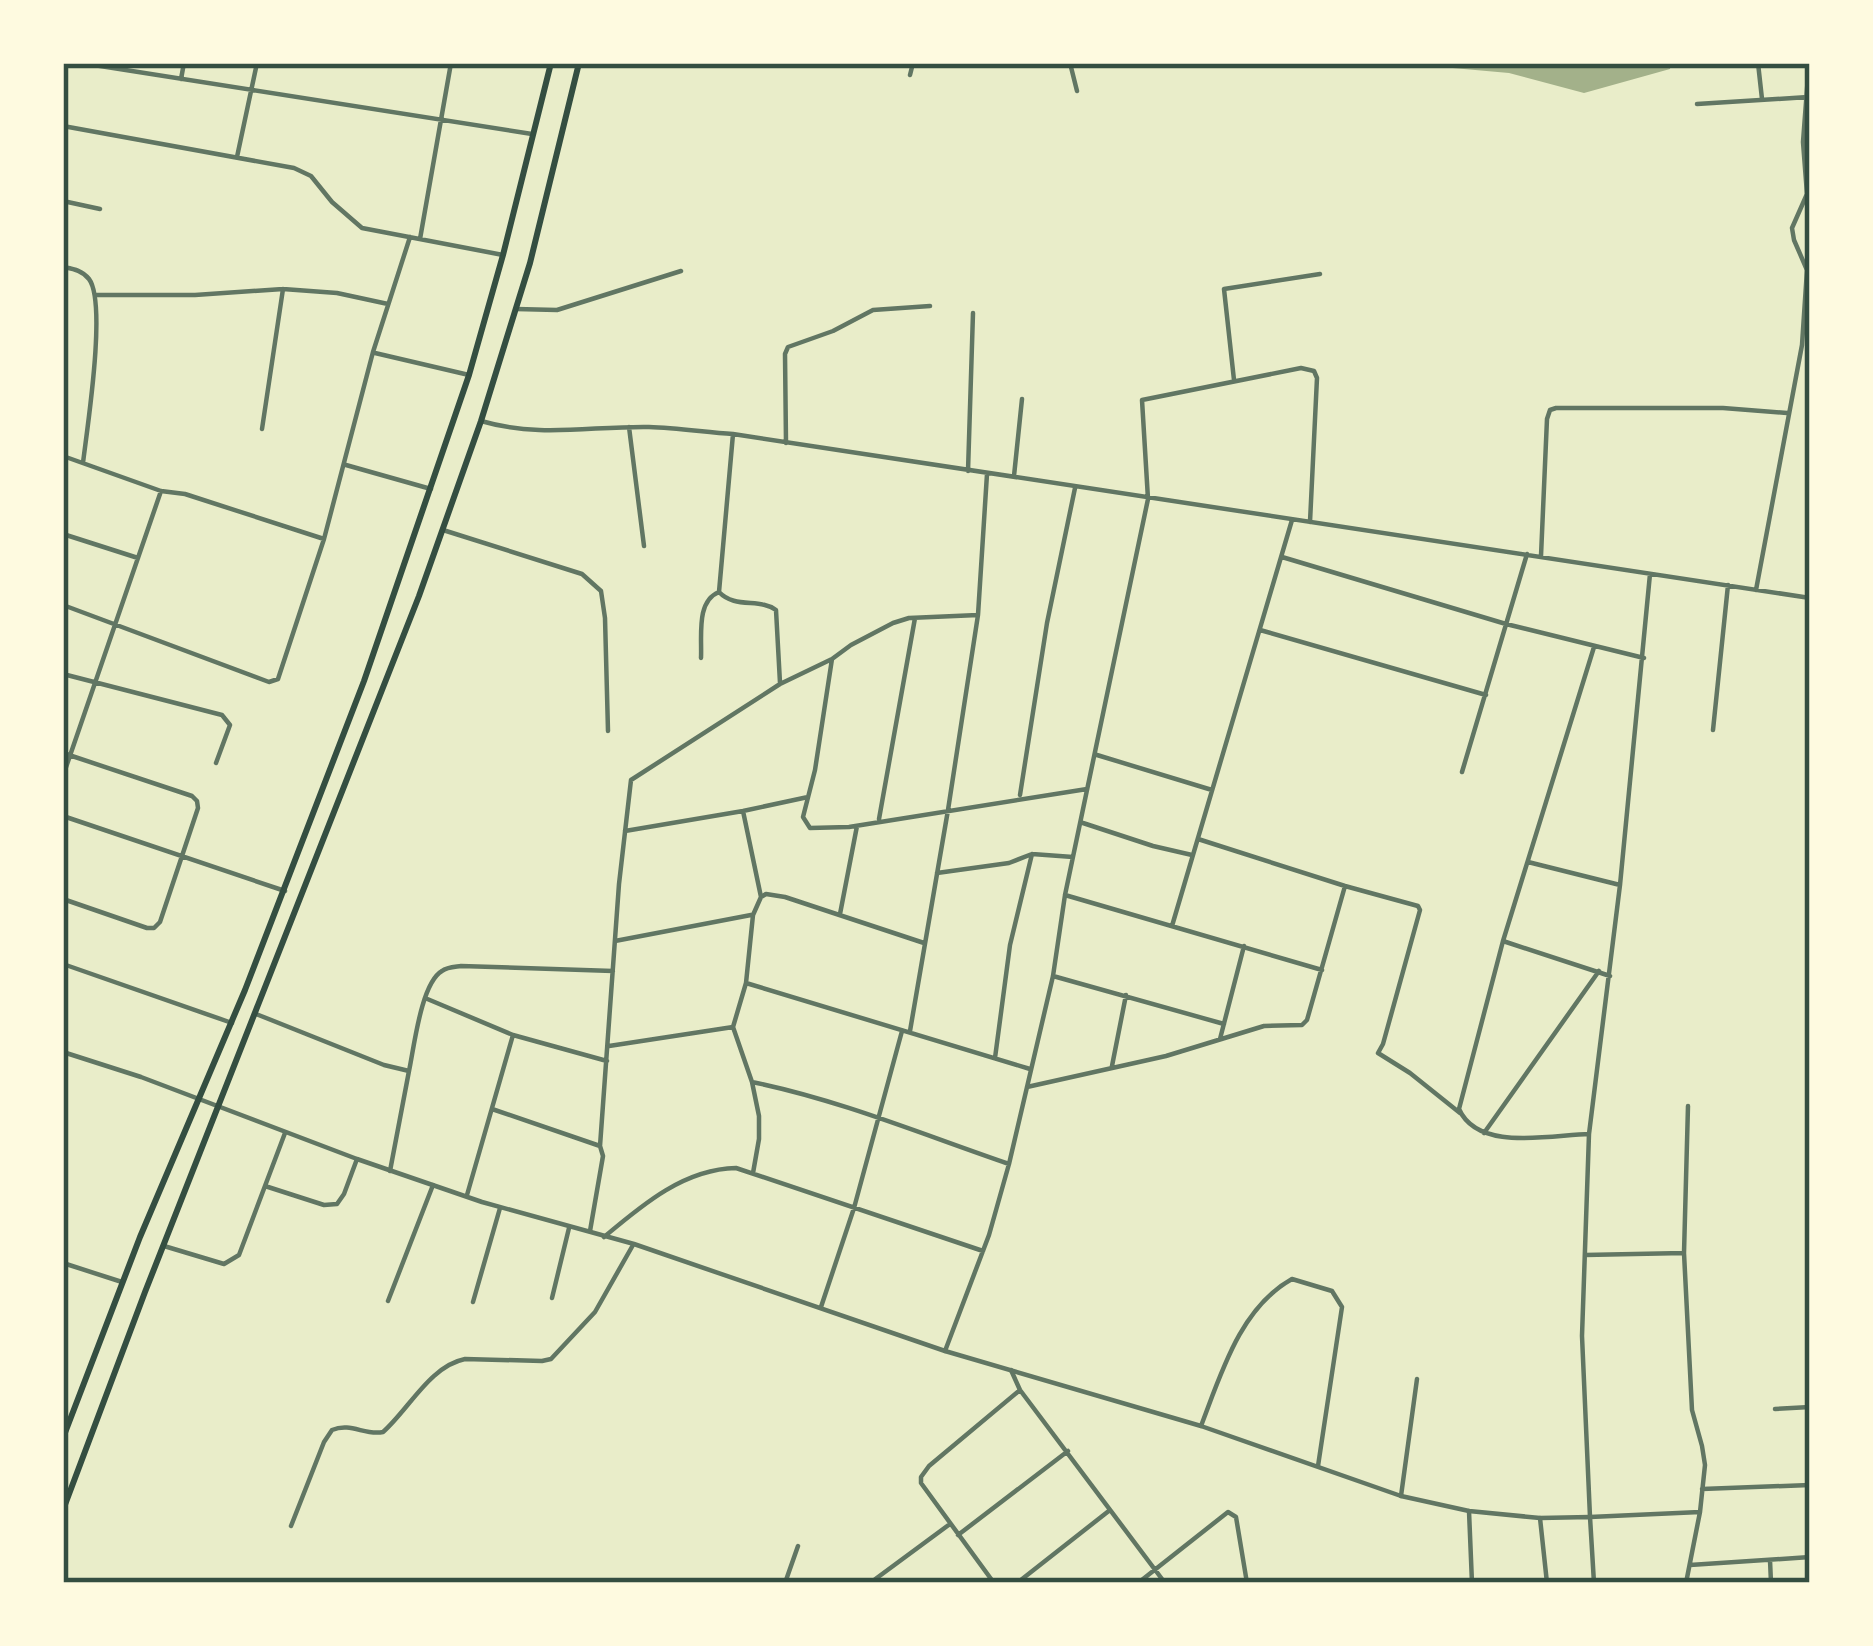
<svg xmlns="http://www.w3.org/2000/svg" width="1873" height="1646" viewBox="0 0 1873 1646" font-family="'Libre Baskerville',serif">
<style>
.water{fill:#a3b18a}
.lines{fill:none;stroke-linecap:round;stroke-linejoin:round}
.minor{stroke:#617663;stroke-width:4.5}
.tertiary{stroke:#617663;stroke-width:4.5}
.primary{stroke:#344e41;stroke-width:6}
.neatline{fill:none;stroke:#344e41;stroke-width:4.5}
</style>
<rect width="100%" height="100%" fill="#e9edc9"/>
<!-- water -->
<path class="water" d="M1426,63H1671L1670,69L1584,93L1509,73L1430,66Z"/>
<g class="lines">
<!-- minor -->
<path class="minor" d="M81,63L532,134
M1070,63L1077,91
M1758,63L1762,99
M910,75L913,63
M181,79L184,63
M1697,104L1808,97
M63,126L294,168L311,176L332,202L362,228L503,255
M237,157L257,63
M63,201L100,209
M420,239L451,63
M63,267C73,269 82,270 89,279C107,303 87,429 83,463
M96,295H195L283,289L337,293L388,304
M516,309L557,310L681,271
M375,353L469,375
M1234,380L1224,289L1320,274
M481,421C540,438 590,426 649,427C677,428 705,432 733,434L1810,598
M629,427L644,546
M262,429L283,289
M733,434L719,592C735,609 760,598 776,610L780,683
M786,443L785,354L788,347L833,331L873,310L930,306
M63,456L161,491L185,494L324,539
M346,465L431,489
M968,471L973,313
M1014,476L1022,399
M443,530L582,574L601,591L605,618L608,731
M63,534L138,558
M1541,556L1547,419L1550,410L1556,408H1723L1787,413
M1282,557L1506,624L1644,658
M1650,574L1620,885L1589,1134L1582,1336L1590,1517L1700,1512
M1756,590L1802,345L1807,270L1794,240L1792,228L1807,194L1803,142L1809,63
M63,605L269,682L278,679L324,539L373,352L410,237
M1260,630L1486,695
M701,658C702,636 696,601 719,592
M832,659L815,770L803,817L810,828L849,827L1087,789
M63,674L222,715L230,725L216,763
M1713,730L1728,585
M63,753L192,796L197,801L198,808L160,922L154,928H147L63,899
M1097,755L1212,790
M1462,772L1527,554
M63,776L161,491
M1020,795L1047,623L1075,488
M743,811L761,897L753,915L746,983L733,1027L752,1082L759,1116V1139L753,1173
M63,816L285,891
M879,819L915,618
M1083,823L1153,846L1192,855
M625,831L743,811L808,797
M1198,839L1345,886L1418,906L1420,910L1383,1044L1378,1053L1410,1073L1460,1113
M1528,862L1620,885
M937,873L1009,863L1032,854L1073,857
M1065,895L1322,970
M761,897L766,894L785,897L924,943
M840,914L857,826
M1172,926L1292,520
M615,941L751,915
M1503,941L1610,976
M63,964L232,1023
M1053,976L1224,1024
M746,983L1030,1069
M425,998L513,1035
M256,1014L384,1065L409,1071C414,1048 421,983 442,971C447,967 454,967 461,966L613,971
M910,1031L948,810L978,615L987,474
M1220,1039L1244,946
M609,1046L733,1027
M995,1058L1010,945L1032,854
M1112,1066L1126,995
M752,1082C840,1100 924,1135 1009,1164
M1027,1087L1166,1056L1264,1026L1302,1025L1307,1020L1345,886
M492,1109L600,1146
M1484,1133L1599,971
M1589,1134C1550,1135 1478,1152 1459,1109L1503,941L1594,647
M390,1171L409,1071
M265,1186L324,1205L337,1204L344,1194L357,1159
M467,1195L513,1035L607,1061
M590,1231L603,1156L600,1146L619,884L631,780L780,684L832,659L851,645L893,623L909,618L978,615
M604,1237C642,1205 684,1169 736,1168L983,1251
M164,1246L224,1264L239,1255L285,1133
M1585,1255L1684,1253
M63,1263L122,1282
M552,1298L569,1228
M388,1301L433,1185
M473,1302L500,1208
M821,1307L854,1208L902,1031
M945,1351L989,1235L1009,1164L1053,976L1065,895L1148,499L1142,400L1301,368L1314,371L1317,378L1310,522
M1011,1370L1020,1390L1165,1583
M1775,1409L1810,1407
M1201,1426C1221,1374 1240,1308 1292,1279L1332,1291L1342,1307L1318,1466
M1702,1489L1810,1485
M1401,1496L1417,1379
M1469,1511L1472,1583
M1540,1518L1547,1583
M291,1526L324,1442L332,1430C351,1422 365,1436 383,1432C409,1409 430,1366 465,1359L542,1361L551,1359L595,1312L633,1245
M958,1535L1068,1451
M1770,1560L1771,1583
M1690,1565L1810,1557
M785,1583L798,1546
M870,1583L950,1524
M994,1583L921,1483V1477L929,1466L1020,1390
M1017,1583L1110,1510
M1138,1583L1228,1512L1236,1517L1247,1583
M1686,1583L1700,1512L1705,1465L1702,1446L1692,1410L1684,1253L1688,1106"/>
<!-- tertiary -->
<path class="tertiary" d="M63,1052L141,1077L357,1159L482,1202L634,1244L945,1351L1201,1426L1401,1496L1469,1511L1540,1518L1590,1517L1594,1583"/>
<!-- primary -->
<path class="primary" d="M63,1438L140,1237L245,990L364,681L469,375L503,255L551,63
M63,1510L145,1292L419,596L481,421L530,263L579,63"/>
</g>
<!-- border -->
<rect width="1873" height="1646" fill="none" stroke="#fefae0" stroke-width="132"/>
<rect x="66" y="66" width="1741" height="1514" class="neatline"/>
</svg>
